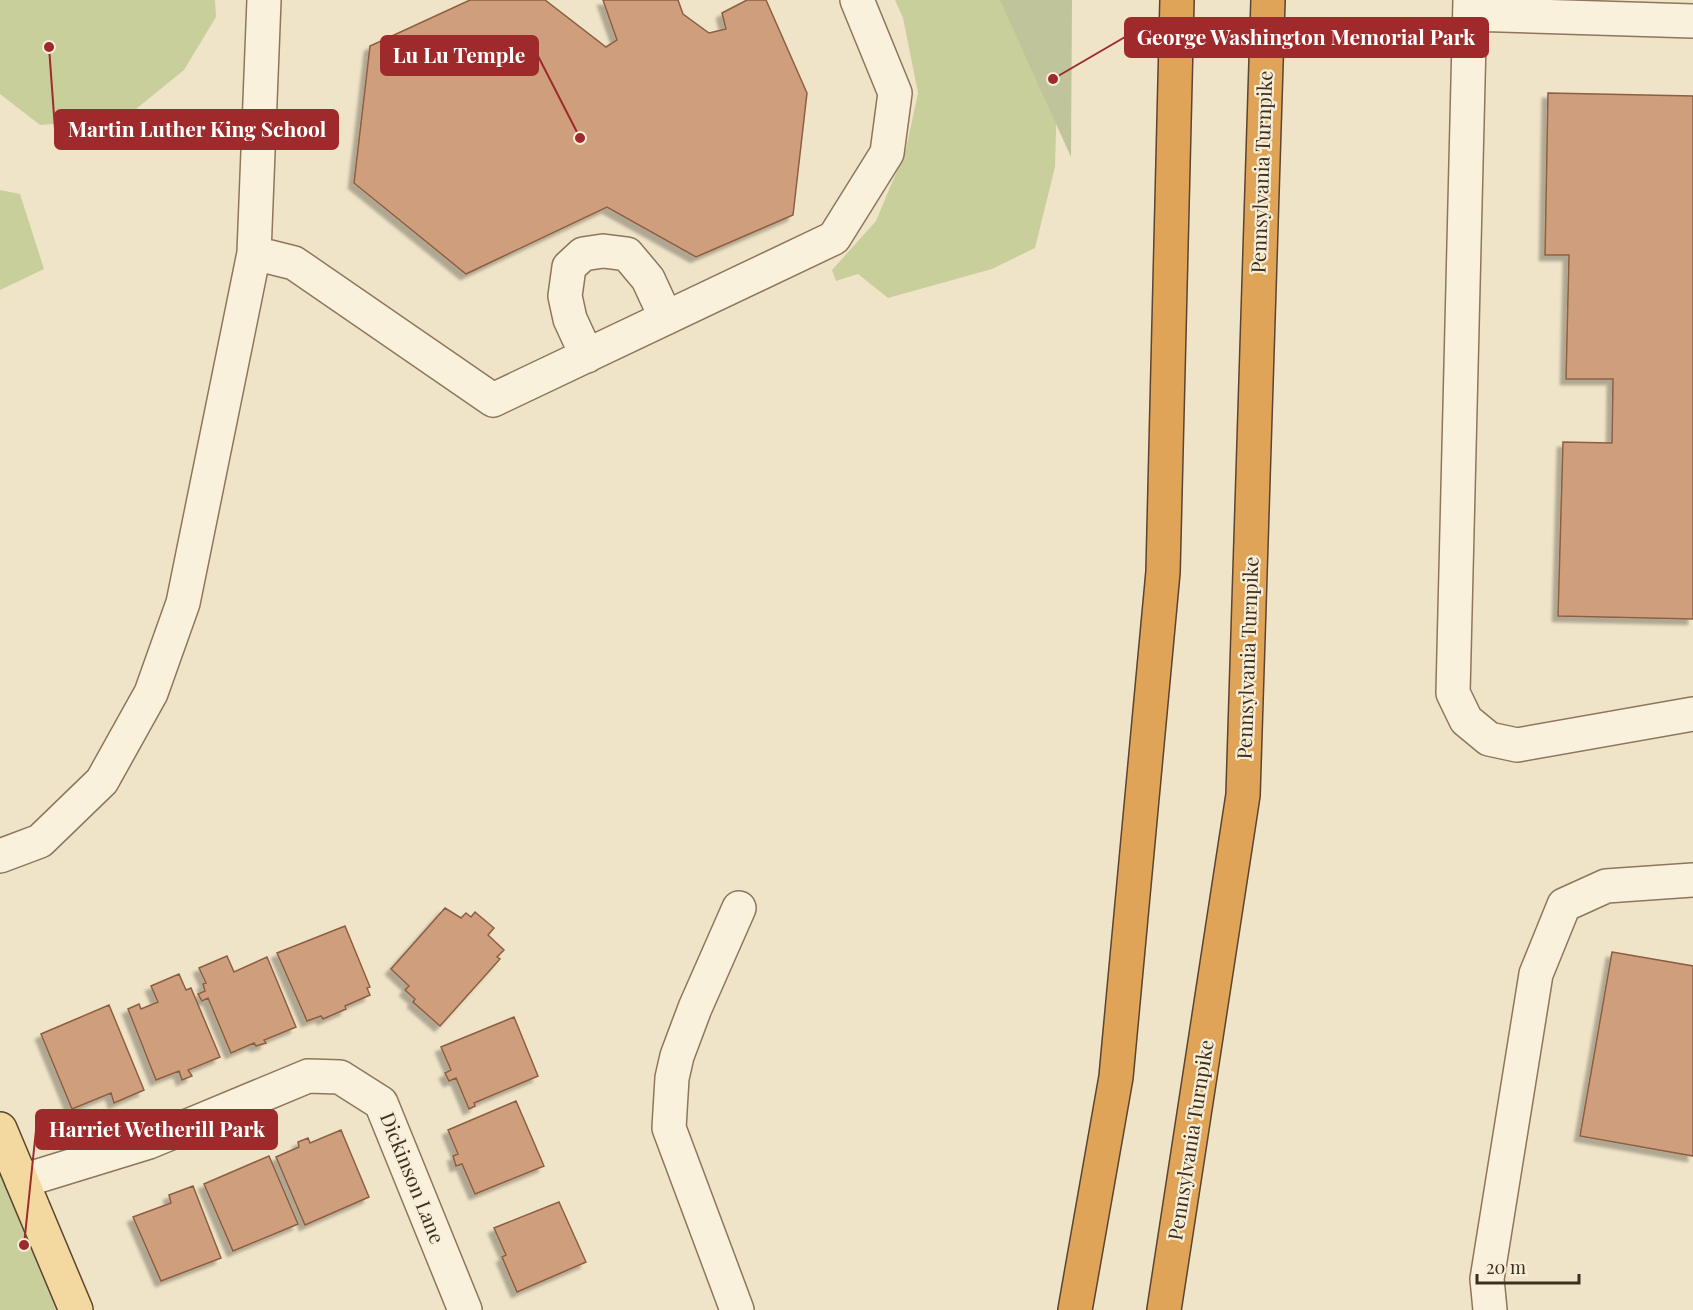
<svg xmlns="http://www.w3.org/2000/svg" width="1693" height="1310" viewBox="0 0 1693 1310" font-family="'Playfair Display',serif">
<style>
.green{fill:#c9cf9b}
.cemetery{fill:#bfc49a}
.building{fill:#cf9f7d;stroke:#8d5f41;stroke-width:1.5;filter:url(#shadow)}
.lines{fill:none;stroke-linecap:round;stroke-linejoin:round}
.minor-casing{stroke:#8d765c;stroke-width:36}
.major-casing{stroke:#5b4430;stroke-width:36}
.highway-casing{stroke:#5b4430;stroke-width:36}
.minor{stroke:#faf1dc;stroke-width:33}
.major{stroke:#f3d9a0;stroke-width:33}
.highway{stroke:#e0a458;stroke-width:33}
.labels{text-anchor:middle;stroke-width:4.5;stroke-linejoin:round;paint-order:stroke}
.street-label{font-size:20px;fill:#3d2e20;stroke:#f7eed8}
.leader{fill:none;stroke:#9e2a2b;stroke-width:2}
.callout-dot{fill:#9e2a2b;stroke:#f7eed8;stroke-width:2}
.callout{fill:#9e2a2b;stroke:#9e2a2b;stroke-width:2}
.callout-label{font-size:21px;text-anchor:middle;font-weight:bold;fill:#fff}
</style>
<defs>
<filter id="shadow"><feDropShadow dx="-5.5" dy="5.5" stdDeviation="1.5" flood-color="#0004"/></filter>
</defs>
<rect width="100%" height="100%" fill="#f0e4c8"/>
<!-- green -->
<path class="green" d="M0,0H215L216,17L184,70L125,118L40,125L0,94Z
M895,0H1063L1059,28L1055,167L1035,248L992,269L888,298L858,274L836,281L832,270L876,221L906,149L918,93L903,18Z
M0,190L20,194L44,269L0,290Z
M0,1129L76,1310H0Z"/>
<!-- cemetery -->
<path class="cemetery" d="M1000,0H1072L1071,157Z"/>
<!-- building -->
<path class="building" d="M470,0H545L606,47L617,40L603,0H678L683,14L709,33L726,29L722,13L747,0H766L807,93L793,215L696,257L607,207L466,274L354,183L370,46Z
M1548,93L1693,96V619L1558,616L1563,442L1612,443L1613,379H1566L1569,255H1545Z
M445,908L461,918L466,913L471,917L475,912L494,928L488,935L504,950L497,957L500,959L440,1026L413,1002L415,999L405,990L409,986L391,969Z
M345,926L370,987L367,988L370,995L345,1006L346,1009L323,1019L321,1016L307,1021L277,953Z
M1612,952L1693,966V1156L1580,1136Z
M227,956L234,972L267,957L296,1027L264,1040L266,1043L256,1046L254,1043L231,1053L208,998L202,1001L198,994L205,991L203,984L206,983L199,968Z
M179,974L186,990L191,988L220,1057L188,1070L192,1076L182,1080L179,1071L156,1080L128,1009L139,1004L141,1009L158,1002L151,986Z
M109,1005L144,1090L114,1103L111,1093L72,1109L41,1034Z
M514,1017L538,1076L474,1103L475,1106L469,1109L456,1078L449,1081L445,1073L451,1070L441,1047Z
M516,1101L544,1166L475,1194L462,1164L456,1166L453,1156L458,1154L448,1130Z
M341,1130L369,1197L305,1225L276,1157L299,1147L298,1142L308,1138L310,1143Z
M269,1156L298,1224L233,1251L204,1184Z
M193,1186L221,1258L161,1281L133,1217L171,1203L169,1195Z
M559,1202L586,1262L517,1292L502,1257L506,1255L494,1228Z"/>
<g class="lines">
<!-- minor casing -->
<g class="minor-casing">
<path id="minor" d="M1470,0L1453,693L1466,720L1489,739L1517,745L1693,714
M1470,14L1693,21
M254,253L294,263L493,400L834,238L887,153L895,93L857,0
M587,356L570,319L565,296L569,267L583,254L603,251L627,254L648,279L666,318
M0,856L40,841L102,781L151,693L183,603L254,253L264,0
M22,1181L149,1142L308,1076L340,1077L381,1103L465,1310
M737,1310L669,1128L672,1078L677,1056L695,1008L739,908
M1490,1310L1487,1279L1536,974L1564,905L1606,886L1693,880"/>
</g>
<!-- major casing -->
<g class="major-casing">
<path id="major" d="M0,1129L76,1310"/>
</g>
<!-- highway casing -->
<g class="highway-casing">
<path id="highway" d="M1075,1310L1116,1077L1163,572L1177,0
M1164,1310L1243,795L1268,0"/>
</g>
<!-- minor -->
<use href="#minor" class="minor"/>
<!-- major -->
<use href="#major" class="major"/>
<!-- highway -->
<use href="#highway" class="highway"/>
</g>
<g class="labels">
<!-- street labels -->
<g class="street-label">
<text transform="translate(1262 172) rotate(-88)" y="7">Pennsylvania Turnpike</text>
<text transform="translate(1248 658) rotate(-88)" y="7">Pennsylvania Turnpike</text>
<text transform="translate(1191 1140) rotate(-81)" y="7">Pennsylvania Turnpike</text>
<text transform="translate(412 1178) rotate(68)" y="7">Dickinson Lane</text>
</g>
</g>
<!-- callouts -->
<path class="leader" d="M1053 79L1125 37M580 138L538 56M49 47L55 129M24 1245L36 1130"/>
<g class="callout-dot">
<circle cx="1053" cy="79" r="6"/>
<circle cx="580" cy="138" r="6"/>
<circle cx="49" cy="47" r="6"/>
<circle cx="24" cy="1245" r="6"/>
</g>
<g class="callout">
<rect x="1125" y="18" width="363" height="39" rx="6"/>
<rect x="381" y="36" width="157" height="39" rx="6"/>
<rect x="55" y="110" width="283" height="39" rx="6"/>
<rect x="36" y="1110" width="241" height="39" rx="6"/>
</g>
<g class="callout-label">
<text x="1306" y="45">George Washington Memorial Park</text>
<text x="459" y="63">Lu Lu Temple</text>
<text x="197" y="137">Martin Luther King School</text>
<text x="157" y="1137">Harriet Wetherill Park</text>
</g>
<!-- scale -->
<path d="M1477 1274v9h102v-9" fill="none" stroke="#3d2e20" stroke-width="3"/>
<text x="1486" y="1274" font-size="18" fill="#3d2e20" stroke="#f7eed8" stroke-width="4.5" paint-order="stroke">20 m</text>
</svg>
